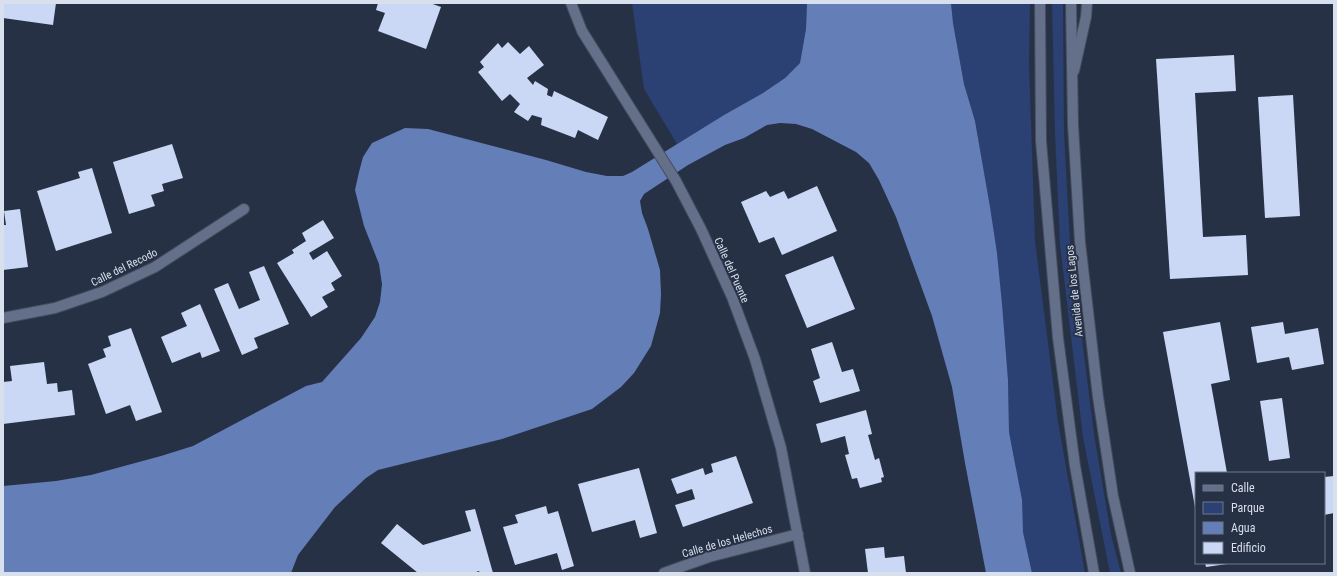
<svg xmlns="http://www.w3.org/2000/svg" width="1337" height="576" viewBox="0 0 1337 576" font-family="'Roboto Condensed',sans-serif">
<style>
.green{fill:#2b4073}
.water{fill:#647eb8}
.building{fill:#cbd8f5}
.lines{fill:none;stroke-linecap:round;stroke-linejoin:round}
.minor-casing{stroke:#444c5e;stroke-width:12}
.tertiary-casing{stroke:#444c5e;stroke-width:12}
.minor{stroke:#647089;stroke-width:10}
.tertiary{stroke:#647089;stroke-width:10}
.labels{text-anchor:middle;stroke-width:4;stroke-linejoin:round;paint-order:stroke}
.street-label{font-size:11px;fill:#d8dfed;stroke:#273146}
</style>
<rect width="100%" height="100%" fill="#273146"/>
<!-- green -->
<path class="green" d="M632,3H807L806,29L800,63L785,78L763,93L724,115L677,144L644,89Z
M951,3H1030L1029,64L1035,241L1058,422L1085,573H1032L1023,532L1015,463L1009,432L1008,380L997,253L975,121L964,84L953,23Z
M1052,3H1063L1064,133L1070,243L1094,434L1111,535L1121,573H1110L1083,437L1060,244L1055,133Z"/>
<!-- water -->
<path class="water" d="M807,3H951L953,23L964,84L975,121L990,207L997,253L1002,304L1008,380L1009,432L1022,500L1023,532L1032,573H986L965,463L952,387L932,316L896,217L879,180L869,163L856,152L812,129L796,124L780,123L767,125L744,138L725,145L688,165L644,194L640,201L642,213L648,229L660,270L661,294L660,313L651,346L634,373L621,387L592,409L502,439L378,470L366,478L335,507L298,555L291,573H3V486L56,481L91,475L161,456L193,446L306,386L322,382L346,355L361,338L375,317L380,302L382,284L379,264L364,226L355,190L359,172L363,157L372,143L405,128L428,129L546,160L586,172L607,176H623L632,172L724,115L763,93L785,78L800,63L806,29Z"/>
<!-- building -->
<path class="building" d="M3,3H56L53,25L3,18Z
M378,3H430L441,7L426,49L378,31L385,13L376,10Z
M508,42L520,54L529,46L544,65L527,78L533,85L535,81L548,89L547,95L552,97L554,91L608,117L598,140L578,130L575,138L541,125L542,118L532,115L528,121L514,112L520,104L510,94L502,101L478,72L484,67L480,62L498,43L502,48Z
M1234,55L1236,91L1195,93L1203,237L1246,235L1248,275L1170,279L1156,59Z
M1293,95L1300,216L1265,218L1258,97Z
M172,144L183,178L162,184L164,191L151,195L155,206L129,214L113,162Z
M92,168L112,233L56,251L37,191L80,178L78,172Z
M817,186L837,231L782,255L774,237L759,243L741,202L766,191L770,197L784,191L788,199Z
M20,209L28,267L3,270V225H6L4,211Z
M323,220L334,238L309,253L313,260L327,251L342,276L331,283L335,290L322,297L328,307L311,317L277,263L294,253L292,250L306,241L302,233Z
M833,256L855,309L807,328L785,275Z
M264,266L289,324L254,338L258,348L242,355L214,289L228,283L239,309L260,300L249,272Z
M200,304L220,351L202,358L200,352L172,363L161,337L187,326L181,313Z
M1220,322L1230,380L1211,384L1227,473H1196L1195,507L1163,332Z
M1283,322L1285,334L1318,328L1324,364L1292,370L1289,357L1257,363L1251,327Z
M131,328L162,412L136,421L130,405L106,414L88,364L106,357L103,349L111,346L108,336Z
M832,342L842,372L853,369L860,391L820,403L813,381L820,378L811,349Z
M44,362L47,384L57,383L58,392L72,390L75,415L3,424V382L12,381L10,366Z
M1282,398L1290,458L1269,461L1260,401Z
M866,410L872,434L868,435L875,460L879,458L884,477L881,478L882,482L860,488L857,478L852,479L845,455L849,454L845,436L821,443L816,424Z
M736,456L753,503L683,527L675,505L695,499L692,489L677,494L671,479L703,468L705,475L713,472L711,464Z
M639,468L657,533L640,538L635,520L592,532L578,484Z
M1334,476V513L1324,515V477Z
M546,506L548,514L558,511L574,566L562,570L557,553L515,565L503,527L518,523L515,515Z
M475,509L493,573H480L479,571L473,573H418L381,543L397,524L423,545L471,531L465,511Z
M884,547L885,558L904,556L906,573H868L865,549Z
M1205,563H1227V564L1206,567Z"/>
<g class="lines">
<!-- minor casing -->
<g class="minor-casing">
<path id="minor" d="M571,3L582,31L676,181L701,229L732,297L755,359L781,448L805,573
M1074,71L1086,17L1087,3
M3,318L55,308L102,292L155,267L244,209
M664,573L709,557L798,534"/>
</g>
<!-- tertiary casing -->
<g class="tertiary-casing">
<path id="tertiary" d="M1040,3L1041,141L1058,338L1075,466L1094,573
M1071,3L1073,125L1080,242L1098,397L1113,496L1130,573"/>
</g>
<!-- minor -->
<use href="#minor" class="minor"/>
<!-- tertiary -->
<use href="#tertiary" class="tertiary"/>
</g>
<g class="labels">
<!-- street labels -->
<g class="street-label">
<text transform="translate(124 267) rotate(-26)" y="4">Calle del Recodo</text>
<text transform="translate(732 270) rotate(66)" y="4">Calle del Puente</text>
<text transform="translate(1074 291) rotate(-96)" y="4">Avenida de los Lagos</text>
<text transform="translate(727 541) rotate(-16)" y="4">Calle de los Helechos</text>
</g>
</g>
<!-- border -->
<rect width="1337" height="576" fill="none" stroke="#d8dfed" stroke-width="8"/>
<!-- legend -->
<rect x="1195" y="472" width="130" height="92" fill="#273146" stroke="#6e7789"/>
<rect x="1203" y="485" width="20" height="6" fill="#647089" stroke="#6e7789"/>
<text x="1231" y="492" font-size="12" fill="#d8dfed">Calle</text>
<rect x="1203" y="502" width="20" height="12" fill="#2b4073" stroke="#6e7789"/>
<text x="1231" y="512" font-size="12" fill="#d8dfed">Parque</text>
<rect x="1203" y="522" width="20" height="12" fill="#647eb8" stroke="#6e7789"/>
<text x="1231" y="532" font-size="12" fill="#d8dfed">Agua</text>
<rect x="1203" y="542" width="20" height="12" fill="#cbd8f5" stroke="#6e7789"/>
<text x="1231" y="552" font-size="12" fill="#d8dfed">Edificio</text>
</svg>
